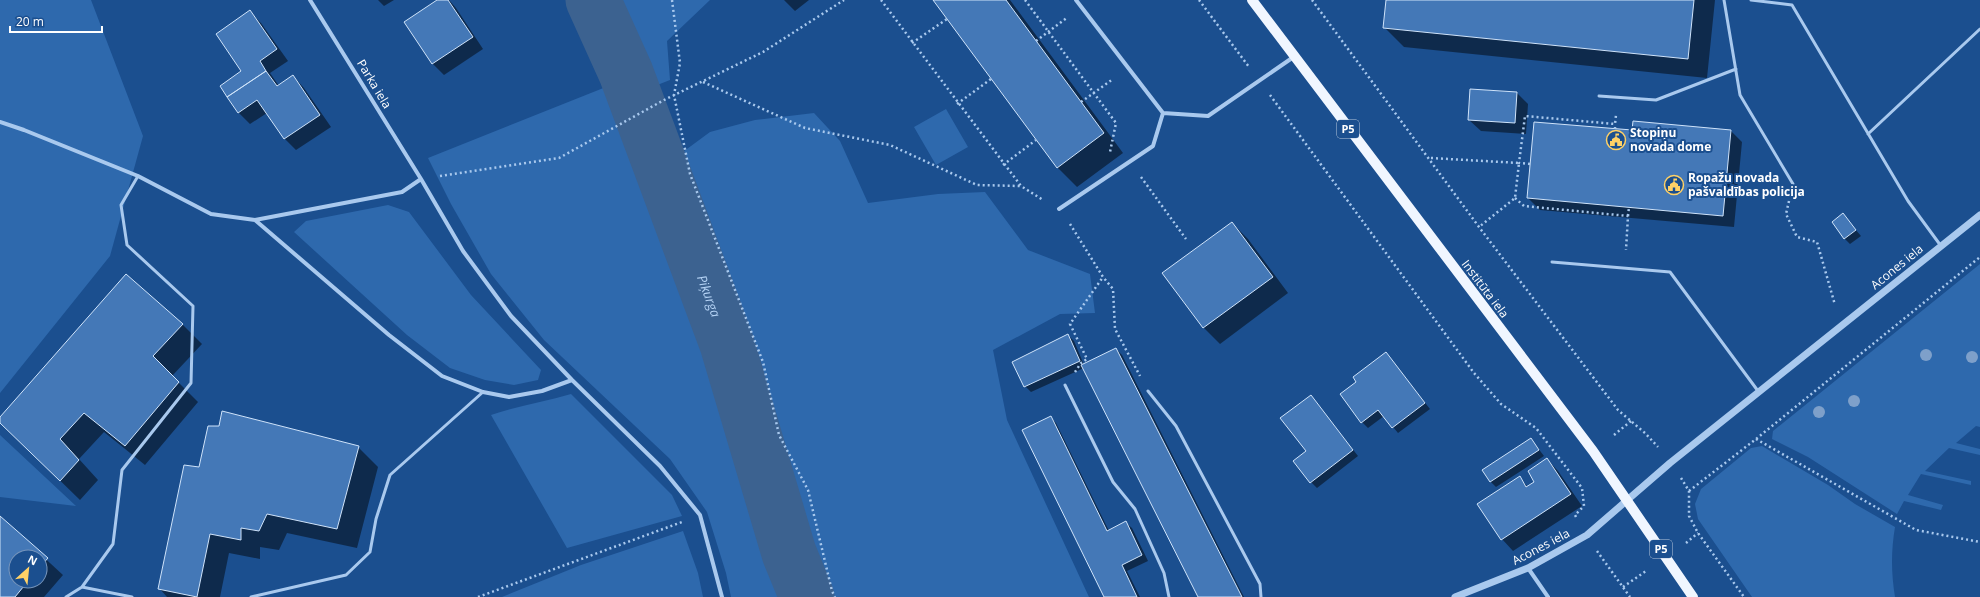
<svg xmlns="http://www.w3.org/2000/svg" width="1980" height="597" viewBox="0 0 1980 597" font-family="'Open Sans',sans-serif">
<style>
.green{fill:#2e69ad}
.shadow{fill:#0007;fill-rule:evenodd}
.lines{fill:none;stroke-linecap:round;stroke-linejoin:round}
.river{stroke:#3c6290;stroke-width:55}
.building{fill:#4478b7;stroke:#cfe3fa}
.path{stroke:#a9c9ee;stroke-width:2.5;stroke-dasharray:2 3;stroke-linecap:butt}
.service{stroke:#a9c9ee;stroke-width:3}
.minor{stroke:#a9c9ee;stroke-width:4}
.tertiary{stroke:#a9c9ee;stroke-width:7}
.primary{stroke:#f0f6ff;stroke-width:10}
.tree{fill:#7ea0ca}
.labels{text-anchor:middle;stroke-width:4;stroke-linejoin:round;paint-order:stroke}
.shield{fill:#1b4f8f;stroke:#bbcadd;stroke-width:1}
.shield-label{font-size:11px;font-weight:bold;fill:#fff}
.street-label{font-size:12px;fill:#fff;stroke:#1b4f8f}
.poi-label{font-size:12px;font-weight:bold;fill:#fff;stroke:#1b4f8f;text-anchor:start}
.water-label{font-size:13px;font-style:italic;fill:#b5d3f5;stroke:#1b4f8f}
</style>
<rect width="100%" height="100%" fill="#1b4f8f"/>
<!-- green -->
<path class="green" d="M0,0H91L143,136L110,256L0,393Z
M602,0H710L667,41L670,80L642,91Z
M621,81L667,244L709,360L746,487L787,597H731L726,573L707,512L670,459L544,340L491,274L451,204L428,158Z
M946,109L968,147L936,165L914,127Z
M814,113L840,141L868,203L938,194L985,192L1028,250L1090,274L1095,313L1060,314L993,350L1007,420L1089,597H826L736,329L672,160L710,132L755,120Z
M388,205L409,212L471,295L541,370L538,380L514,385L485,380L450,368L407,335L294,232L306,221Z
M1980,264V427L1976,426L1956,443L1980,449V455L1949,448L1925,471L1971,481V485L1921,474L1908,495L1943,505L1941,510L1904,501L1897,514L1808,457L1772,439L1773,431Z
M571,394L672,495L682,516L567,548L491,415C517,406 545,402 571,394Z
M0,435L76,506L0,497Z
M1762,446L1828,485L1855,504L1895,527C1891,551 1891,572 1895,597H1752L1698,519L1695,504L1701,489L1751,448Z
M683,531L698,573L703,597H502L581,565Z"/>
<!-- shadow -->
<path class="shadow" d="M378,0H394L384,6Z
M439,0H449L456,8L483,49L444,75L432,63Z
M784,0H809L795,11Z
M934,0H1010L1123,153L1077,187L1058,168Z
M1387,0H1715L1707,78L1404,47L1384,27Z
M250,12L261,23L288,61L270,73L279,86L293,76L304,88L331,127L296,150L285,139L267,113L250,124L239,113L221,86L242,71Z
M1517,93L1528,104L1526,134L1481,131L1469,120Z
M1633,131H1731L1742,142L1734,227L1540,210L1528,198Z
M1843,215L1861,236L1850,244L1844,238Z
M1232,223L1248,239L1288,293L1220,344L1203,327Z
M126,276L183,325L202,344L172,376L198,402L145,465L104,432L79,459L98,480L80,500L0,422V418Z
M1068,335L1074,341L1084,365L1116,349L1122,355L1244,597H1199L1084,368L1031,392L1025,386Z
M1386,353L1430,409L1398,433L1384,416L1368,428L1362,422L1358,382Z
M1311,396L1358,456L1317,488L1311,482L1307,451Z
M1051,418L1056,423L1109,531L1126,523L1132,528L1148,561L1127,571L1140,597H1105Z
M1531,439L1544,456L1496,487L1490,481Z
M358,447L378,467L357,548L287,533L279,550L260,547V559L229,553L220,597H167L159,588L200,468Z
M1547,459L1558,471L1582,506L1513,551L1502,539L1519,478L1528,487L1536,482Z
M0,517L63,575L44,597H0ZM16,557H40V581H16Z"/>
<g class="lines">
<!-- river -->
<path class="river" id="s1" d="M593,0L626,73L727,344L789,553L807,597"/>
</g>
<!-- building -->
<path class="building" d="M437,0H448L473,37L432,64L404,22Z
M933,0H1006L1104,133L1057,168Z
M1386,0H1694L1688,59L1383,28Z
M250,10L277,49L260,61L266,71L227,97L220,86L241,71L216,34Z
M266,71L277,86L293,75L320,115L284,139L257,100L238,113L227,97Z
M1470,89L1517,92L1515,123L1468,120Z
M1633,121L1731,130L1723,216L1527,198L1534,122L1632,130Z
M1843,213L1856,230L1844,239L1832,222Z
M1232,222L1273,277L1203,328L1162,273Z
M126,274L183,324L153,356L179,382L125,446L84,413L60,439L79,460L60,481L0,423V417Z
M1068,334L1080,361L1024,387L1012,362Z
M1116,348L1242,597H1198L1081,365Z
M1386,352L1425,403L1392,428L1378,410L1361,423L1340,394L1356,382L1353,377Z
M1311,395L1353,450L1310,483L1293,461L1306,451L1280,418Z
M222,411L359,446L337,529L267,514L259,531L241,528V540L210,534L197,597L158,589L184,465L199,467L208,426H219Z
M1051,416L1107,531L1126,521L1142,555L1122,565L1137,597H1104L1022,430Z
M1531,438L1539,450L1490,482L1482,470Z
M1547,458L1571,494L1501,540L1477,504L1520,476L1526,487L1534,482L1528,471Z
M0,516L48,558L40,567V557H16V581H28L15,597H0Z"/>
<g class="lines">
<!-- path -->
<path class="path" d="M672,0L680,63L674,95L690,174L763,362L779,435L808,490L832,591L835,597
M881,0L1021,186L1043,200
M1025,0L1116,123L1110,152
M1199,0L1249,67
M1312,0L1479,227L1618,410L1645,433L1658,447
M1036,41L1068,17
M912,43L947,19
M703,82L805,128L890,145L977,185L1020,186
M1270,95L1474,373L1501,404L1536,428L1582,488L1584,506L1575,515L1577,519
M1081,102L1113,79
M957,104L991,79
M1615,129V124
M1431,158L1519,163L1515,198L1479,227
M1530,164L1519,163L1525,116L1615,124L1616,115
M1003,165L1036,140
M440,176L559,158L664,100L763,52L844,0
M1141,177L1186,239
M1515,198L1524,206L1628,216L1626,250
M1789,201L1786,214L1797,237L1817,242L1835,305
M1628,216L1629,207
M1070,224L1103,277L1113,289L1115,329L1140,376
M1075,372L1081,363L1087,359L1070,324L1103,277
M1614,435L1631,421
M1756,439L1916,530L1980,542
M1681,478L1689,491V516L1698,533L1744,597
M1689,491L1756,439L1980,257
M1686,543L1698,533
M1597,551L1630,597
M1623,587L1646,571
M478,597L682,522"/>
<!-- service -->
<path class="service" d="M1724,0L1740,95L1793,184
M1751,0L1792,5L1908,201L1941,246
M1599,96L1656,100L1736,69
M1868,134L1980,29
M1552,262L1670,272L1758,391
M1065,385L1113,482L1135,509L1164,573L1169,597
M1148,391L1176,426L1260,584L1261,597
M82,587L132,597
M66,597L82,587L113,544L122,470L191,383L193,306L127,245L121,205L138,176
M251,597L346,575L370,552L376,519L390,475L483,392"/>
<!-- minor -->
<path class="minor" d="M310,0L421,179L463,251L511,316L572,380L660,466L700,515L722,597
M1076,0L1163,113L1208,116L1295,56
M0,122L24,130L138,176L211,214L255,220L402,192L421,179
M1059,209L1153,146L1163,113
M255,220L389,335L442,376L483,392L509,397L542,391L572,380
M1528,568L1548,597"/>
<!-- tertiary -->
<path class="tertiary" d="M1455,597L1528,568L1587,535L1670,463L1980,215"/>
<!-- primary -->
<path class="primary" d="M1252,0L1593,451L1693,597"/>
</g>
<!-- trees -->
<g class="tree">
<circle cx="1926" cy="355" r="6"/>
<circle cx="1972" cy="357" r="6"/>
<circle cx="1854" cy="401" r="6"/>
<circle cx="1819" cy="412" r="6"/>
</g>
<!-- icons -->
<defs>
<g id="civic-ring" transform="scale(1)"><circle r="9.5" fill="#1b4f8f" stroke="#ffd166" stroke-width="1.5"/><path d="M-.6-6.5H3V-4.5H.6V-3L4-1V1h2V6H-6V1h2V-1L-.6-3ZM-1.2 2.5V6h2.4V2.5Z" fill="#ffd166"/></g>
</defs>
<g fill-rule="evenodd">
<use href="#civic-ring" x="1616" y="140"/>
<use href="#civic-ring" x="1674" y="185"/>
</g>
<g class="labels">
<!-- shield labels -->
<g class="shield">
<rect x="1337" y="120" width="22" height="18" rx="3"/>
<rect x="1650" y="540" width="22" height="18" rx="3"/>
</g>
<g class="shield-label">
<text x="1348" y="133">P5</text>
<text x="1661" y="553">P5</text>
</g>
<!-- street labels -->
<g class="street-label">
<text transform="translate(374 84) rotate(59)" y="4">Parka iela</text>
<text transform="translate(1897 267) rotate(-39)" y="4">Acones iela</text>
<text transform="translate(1485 289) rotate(53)" y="4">Institūta iela</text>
<text transform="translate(1541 547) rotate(-28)" y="4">Acones iela</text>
</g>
<!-- poi labels -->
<g class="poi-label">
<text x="1630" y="137">Stopiņu<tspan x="1630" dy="14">novada dome</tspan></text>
<text x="1688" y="182">Ropažu novada<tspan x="1688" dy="14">pašvaldības policija</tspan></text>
</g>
<!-- water labels -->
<g class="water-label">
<text dy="5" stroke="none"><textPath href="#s1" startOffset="318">Piķurga</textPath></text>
</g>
</g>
<!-- north arrow -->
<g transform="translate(28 569) rotate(27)"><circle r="19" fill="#1b4f8f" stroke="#7695bc"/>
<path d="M0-3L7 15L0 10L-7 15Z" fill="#ffd166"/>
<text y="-6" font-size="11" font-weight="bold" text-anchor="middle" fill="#ffffff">N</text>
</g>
<!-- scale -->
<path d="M10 26v6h92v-6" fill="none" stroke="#ffffff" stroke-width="2"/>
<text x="16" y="26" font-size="12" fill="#ffffff" stroke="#1b4f8f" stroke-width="3" paint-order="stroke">20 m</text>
</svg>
